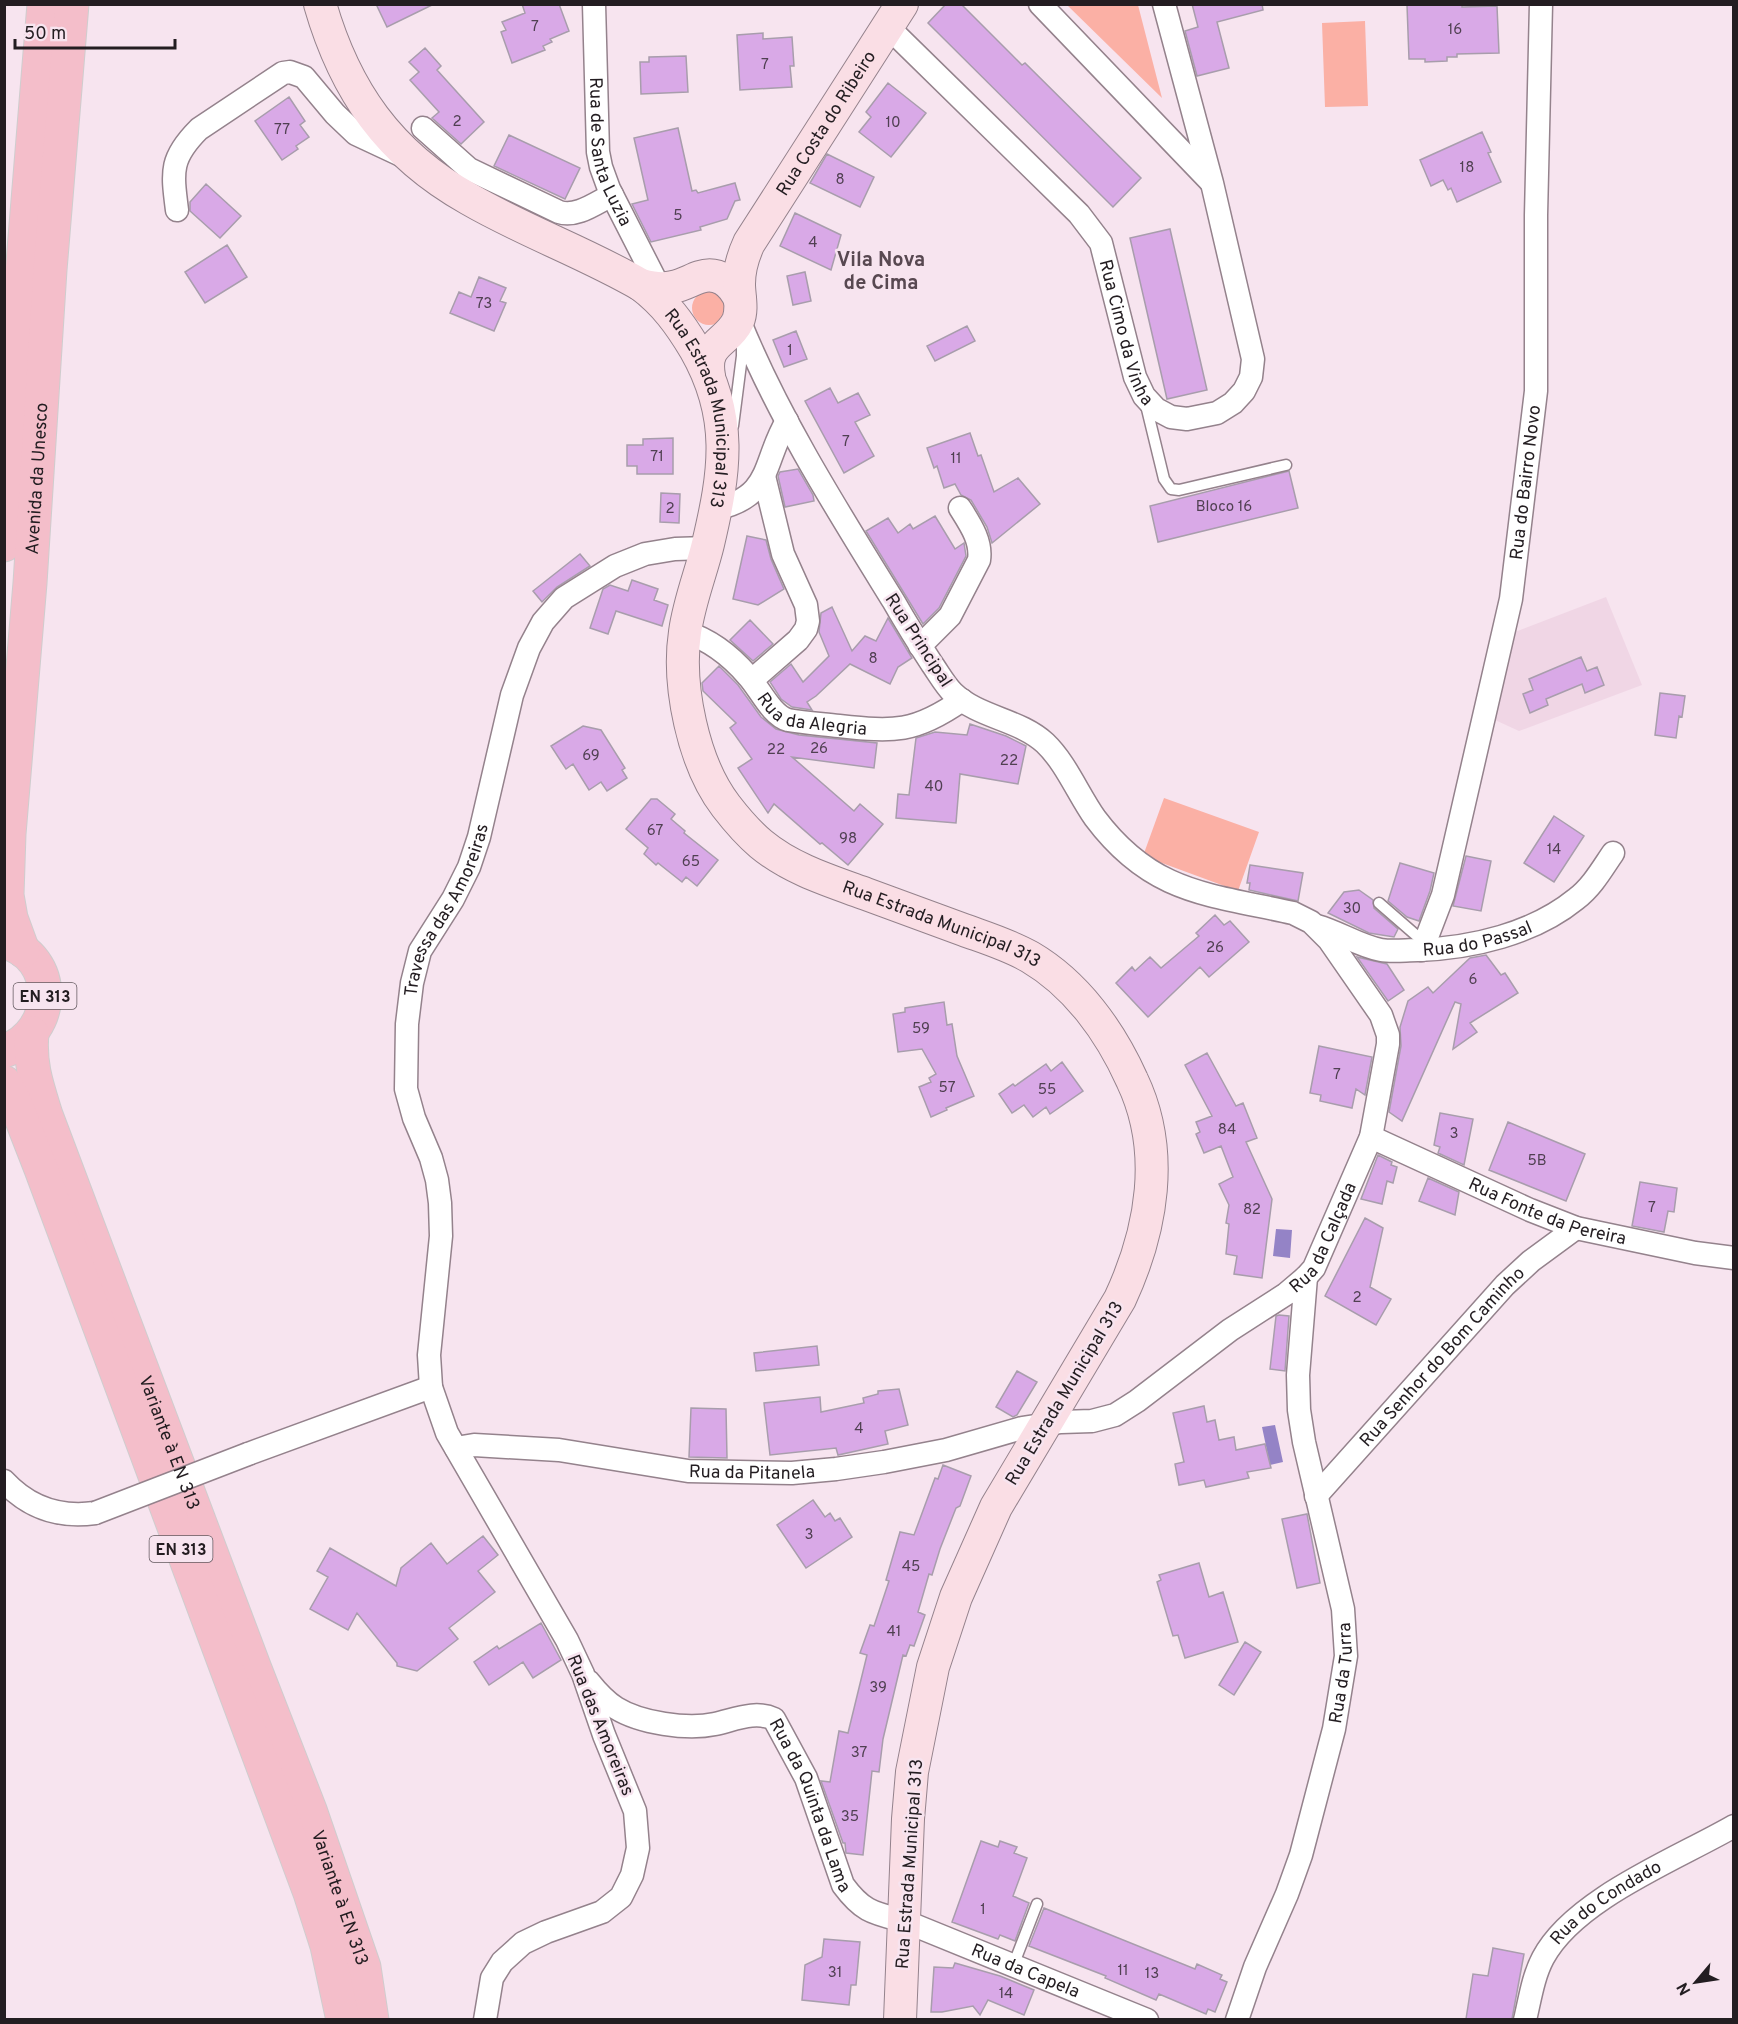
<svg xmlns="http://www.w3.org/2000/svg" width="1738" height="2024" viewBox="0 0 1738 2024" font-family="Overpass,sans-serif">
<style>
.built{fill:#f0d6e5}
.green{fill:#fbb0a5}
.water{fill:#9483c6}
.building{fill:#d9a9e7;stroke:#a89dac;stroke-width:1.5}
.lines{fill:none;stroke-linecap:round;stroke-linejoin:round}
.service-casing{stroke:#94828c;stroke-width:13}
.minor-casing{stroke:#94828c;stroke-width:25}
.secondary-casing{stroke:#94828c;stroke-width:34}
.primary-casing{stroke:#cfcdce;stroke-width:35}
.service{stroke:#fff;stroke-width:10}
.minor{stroke:#fff;stroke-width:22}
.secondary{stroke:#fadee5;stroke-width:32}
.primary{stroke:#f4beca;stroke-width:33}
.minor-bridge-casing{stroke:#94828c;stroke-width:25;stroke-linecap:butt}
.minor-bridge{stroke:#fff;stroke-width:22}
.labels{text-anchor:middle;stroke-width:5;stroke-linejoin:round;paint-order:stroke}
.number-label{font-size:15px;fill:#504052}
.shield{fill:#f7e4ef;stroke:#63595f;stroke-width:1.5}
.shield-label{font-size:16px;font-weight:bold;fill:#231d21}
.street-label{font-size:18px;fill:#231d21;stroke:#f7e4ef}
.neighbourhood-label{font-size:20px;font-weight:bold;fill:#584851;stroke:#f7e4ef}
</style>
<rect width="100%" height="100%" fill="#f7e4ef"/>
<!-- built -->
<path class="built" d="M1606,597L1642,685L1519,731L1495,720L1515,632Z"/>
<!-- green -->
<path class="green" d="M1067,5H1138L1162,98Z
M1365,21L1368,106L1325,107L1322,23Z
M692 308a17 17 0 1 1 34 0a17 17 0 1 1-34 0Z
M1164,798L1259,832L1238,891L1143,856Z"/>
<!-- water -->
<path class="water" d="M1276,1229L1292,1230L1290,1258L1273,1256Z
M1275,1425L1283,1462L1270,1465L1262,1427Z"/>
<!-- building -->
<path class="building" d="M376,4H434L387,27Z
M522,4H559L569,31L550,39L552,42L543,46L545,50L512,63L501,32L506,30L502,22L525,13Z
M946,4H961L1022,65L1025,63L1141,178L1113,207L928,23Z
M1192,4H1262L1263,10L1217,22L1229,68L1197,76L1185,31L1198,27Z
M1462,4V7L1497,6L1499,53L1457,54V57H1447V61L1425,62V59H1409L1407,5Z
M763,33V39L792,37L794,66H790L792,87L740,90L737,35Z
M425,48L441,66L437,70L484,122L461,144L432,118L439,112L410,80L419,72L409,62Z
M686,56L688,92L641,94L640,62H649V57Z
M888,83L926,113L891,157L859,132L871,117L866,112Z
M289,97L305,121L300,125L309,137L296,146L298,149L282,160L255,121Z
M678,128L692,191L696,190L698,193L735,183L740,200L735,201L727,219L700,227L701,230L651,242L632,204L648,200L634,138Z
M1482,132L1491,152L1488,153L1501,182L1457,202L1451,188L1448,190L1443,180L1431,186L1420,160Z
M509,135L580,168L565,199L494,166Z
M827,154L874,177L860,207L810,183Z
M206,184L241,216L220,238L190,211V202Z
M795,213L841,235L831,270L780,246Z
M1170,229L1207,390L1167,399L1130,238Z
M227,245L247,277L205,303L185,272Z
M805,272L811,301L793,305L787,276Z
M479,277L506,288L500,301L506,303L494,331L450,313L459,292L471,297Z
M967,326L975,341L935,361L927,346Z
M796,331L807,359L784,367L773,340Z
M830,388L838,403L858,393L870,415L855,422L874,456L844,473L805,401Z
M970,433L978,456L981,455L994,492L1018,478L1040,504L992,543L987,527L971,500L961,495L955,484L944,488L937,466L934,468L927,448Z
M673,438V474H637V466H627V445H643V439Z
M798,469L813,495L814,501L785,507L778,476L780,472Z
M1289,471L1298,508L1158,542L1150,506Z
M661,493L680,494L679,523L660,522Z
M935,516L955,549L964,543L966,556L939,608L923,624L866,531L888,518L898,533L910,524L913,529Z
M747,536L766,540L771,559L784,589L758,605L733,599Z
M580,554L590,566L557,587L542,602L533,591Z
M632,580L658,589L654,600L668,605L662,626L616,611L608,634L590,628L603,589L610,585L628,591Z
M832,607L852,651L865,636L876,641L888,618L912,658L898,667L890,684L850,664L816,696L807,702L812,710L792,707L781,699L770,682L791,664L803,682L829,656L819,632L821,613Z
M750,620L773,644L753,661L730,640Z
M1581,657L1587,671L1597,667L1604,685L1585,693L1582,684L1546,699L1548,705L1530,713L1523,694L1533,690L1529,679Z
M719,666L738,685L761,717L776,729L799,735L877,743L874,768L792,757L854,811L860,804L883,824L848,865L822,843L820,844L774,804L768,813L738,768L752,759L730,728L736,723L703,691L702,683Z
M1660,693L1685,696L1682,717L1679,716L1676,738L1655,735Z
M970,724L1006,736L1026,746L1018,784L960,774L956,823L896,818L898,794L909,795L916,738L935,732L967,735Z
M583,726L601,730L625,768L622,770L627,778L607,791L601,782L589,790L573,764L566,769L551,746Z
M651,799H657L675,814L671,819L685,831L684,833L718,860L697,886L686,877L682,882L658,863L656,865L644,854L648,848L626,829Z
M1554,816L1584,836L1554,882L1524,863Z
M1466,856L1491,861L1481,911L1453,906Z
M1400,863L1434,873L1430,891L1419,921L1407,917L1388,901Z
M1250,865L1303,873L1298,901L1249,890L1250,883H1247Z
M1359,890L1373,900L1374,908L1398,929L1394,937L1369,933L1328,913L1344,892Z
M1215,915L1224,925L1230,921L1249,942L1209,977L1200,967L1148,1017L1116,983L1132,967L1135,971L1150,957L1161,968L1199,936L1196,933Z
M1486,955L1501,975L1505,973L1518,993L1470,1023L1477,1032L1453,1049L1461,1004L1455,1002L1402,1121L1389,1112L1401,1046L1400,1027L1408,1001L1428,987L1433,993L1470,958Z
M1357,957L1387,964L1404,990L1388,1001Z
M944,1002L947,1025L952,1024L957,1056L974,1096L946,1108L947,1110L931,1117L919,1087L931,1082L929,1078L936,1074L922,1049L898,1052L893,1014L905,1012V1008Z
M1319,1046L1372,1057L1365,1095L1356,1089L1352,1108L1320,1101L1321,1095L1310,1093Z
M1207,1053L1236,1106L1243,1103L1257,1138L1246,1142L1272,1199L1262,1278L1234,1274L1237,1256L1226,1254L1229,1224L1226,1223L1229,1205L1219,1184L1233,1177L1221,1146L1204,1153L1196,1134L1200,1132L1196,1122L1212,1116L1185,1065Z
M1062,1062L1083,1091L1050,1114L1046,1107L1033,1117L1024,1105L1012,1113L999,1094L1013,1084L1015,1086L1046,1064L1051,1071Z
M1440,1113L1473,1119L1464,1165L1438,1153L1440,1147L1434,1145Z
M1508,1122L1585,1154L1566,1201L1489,1170Z
M1378,1155L1392,1162L1391,1165L1397,1167L1393,1183L1387,1181L1382,1204L1361,1199Z
M1428,1178L1459,1192L1455,1215L1419,1201Z
M1640,1182L1677,1188L1674,1212L1668,1211L1664,1232L1632,1226Z
M1365,1218L1383,1228L1370,1287L1391,1299L1376,1325L1325,1296Z
M1279,1315L1289,1316L1285,1371L1270,1369L1276,1316Z
M817,1346L819,1365L756,1371L754,1353Z
M1017,1371L1037,1382L1017,1415L1013,1417L996,1407Z
M899,1389L908,1425L885,1431L888,1444L838,1455L836,1448L770,1455L764,1403L820,1397L821,1412L864,1403L863,1398L878,1394V1391Z
M1204,1406L1207,1422L1215,1420L1219,1440L1234,1437L1236,1450L1265,1444L1271,1468L1247,1472L1249,1478L1206,1487L1204,1480L1179,1485L1175,1464L1184,1462L1173,1413Z
M691,1408L726,1409L727,1458L689,1457Z
M943,1465L971,1476L960,1506L956,1508L940,1549L932,1575L929,1574L918,1612L925,1615L914,1646L910,1645L906,1656L903,1655L883,1739L879,1772L872,1771L863,1855L846,1853L845,1843H843L821,1781L830,1782L839,1731L848,1733L867,1655L860,1653L870,1625L874,1626L889,1581L886,1580L900,1532L914,1535L935,1478L938,1479Z
M813,1500L825,1517L830,1513L835,1521L840,1518L852,1537L806,1568L777,1525Z
M1307,1514L1320,1583L1297,1588L1282,1519Z
M483,1536L498,1555L478,1571L495,1592L449,1628L458,1639L417,1671L397,1666V1663L357,1613L348,1630L310,1609L328,1577L317,1571L330,1548L396,1586L401,1568L431,1543L447,1564Z
M1199,1563L1209,1597L1223,1592L1238,1642L1185,1658L1178,1635L1173,1636L1157,1582L1161,1580L1159,1575Z
M541,1623L561,1660L533,1678L523,1662L489,1685L474,1662L497,1646L499,1649Z
M1245,1642L1261,1652L1234,1695L1219,1685Z
M981,1841L998,1847L1000,1841L1017,1847L1014,1853L1027,1858L1013,1896L1029,1903L1015,1941L1000,1935L998,1939L952,1922Z
M1044,1908L1195,1969L1197,1964L1222,1975L1220,1979L1227,1982L1215,2012L1208,2009L1206,2014L1159,1994L1156,2000L1105,1978L1106,1976L1029,1946Z
M824,1939L860,1942L856,1985H851L849,2005L802,2000L805,1965L822,1957Z
M1493,1948L1524,1954L1512,2019H1466L1473,1974L1488,1976Z
M955,1963L1000,1976L1034,1990L1024,2015L988,2000L980,2015L973,2006L942,2012H931L934,1967L953,1968Z"/>
<g class="lines">
<!-- service casing -->
<g class="service-casing">
<path id="service" d="M1146,405L1164,479L1171,489L1179,490L1286,465
M733,426L742,356V340
M1379,903L1425,943
M1013,1966L1037,1904"/>
</g>
<!-- minor casing -->
<g class="minor-casing">
<g id="minor">
<path id="s1" d="M594,4L598,152L601,167L609,189L660,289"/>
<path d="M1040,4L1211,182"/>
<path id="s2" d="M887,26L1079,214L1101,243L1135,377L1144,396L1156,409L1171,417L1187,419L1217,413L1233,403L1244,391L1251,377L1253,359L1212,183L1164,4"/>
<path d="M423,128L469,169L559,212C577,218 597,202 612,195"/>
<path d="M177,210C172,171 170,158 199,129L283,73L290,72L304,77L335,114L356,134L403,156"/>
<path d="M715,509C773,497 762,463 787,421"/>
<path id="s3" d="M685,632C711,640 730,655 748,676C760,689 771,715 788,720C805,723 822,724 839,726C894,732 915,733 962,700"/>
<path d="M920,646L950,616L979,560C982,541 970,524 960,508"/>
<path d="M752,680L798,640L806,629L808,621L806,605L783,554L764,476"/>
<path id="s4" d="M1317,926C1339,932 1359,946 1381,950C1393,952 1406,950 1418,950C1472,948 1533,934 1576,899C1592,887 1602,869 1613,853"/>
<path id="s5" d="M1422,950L1443,895L1511,599L1536,391V215L1541,4"/>
<path id="s6" d="M1371,1137L1530,1210L1576,1228L1695,1253L1734,1258"/>
<path id="s7" d="M456,1448L474,1445L559,1450L688,1471L792,1473L836,1469L884,1462L946,1450L1022,1428L1061,1422L1092,1421L1115,1415L1137,1401L1230,1330L1286,1294L1306,1277L1314,1268L1371,1137L1388,1044V1035L1381,1015L1329,940L1311,922L1293,913C1208,894 1152,894 1095,818C1078,794 1066,763 1045,743C1019,719 979,718 953,693C945,685 939,674 932,664C919,644 906,623 894,602C839,513 778,417 739,320"/>
<path d="M248,1454L431,1387"/>
<path d="M4,1481C29,1508 59,1518 95,1513"/>
<path id="s8" d="M1316,1496L1505,1285L1531,1261L1576,1228"/>
<path id="s9" d="M589,1682C597,1692 605,1701 616,1708C640,1723 687,1730 715,1724C734,1720 755,1710 774,1719L806,1778L843,1885C863,1912 873,1913 904,1921L1147,2020"/>
<path id="s10" d="M485,2020L492,1978L502,1962L523,1943L546,1932L602,1912L621,1897L632,1875L638,1848L635,1811L604,1735L583,1674L567,1640L447,1433L431,1387L429,1355L441,1236L440,1203L437,1180L431,1158L414,1118L406,1089L407,1024L412,983L420,951L453,899L469,867L479,837L512,695L529,648L543,622L564,598L615,566L645,554L675,549L707,548"/>
<path id="s11" d="M1237,2020L1255,1967L1287,1894L1301,1855L1334,1729L1346,1656L1343,1609L1304,1442L1299,1410L1298,1375L1306,1277"/>
<path id="s12" d="M1525,2020C1530,1999 1533,1977 1543,1958C1574,1899 1677,1859 1734,1826"/>
</g>
</g>
<!-- secondary casing -->
<g class="secondary-casing">
<g id="secondary">
<path id="s13" d="M320,4C345,91 389,154 469,199C524,231 586,253 641,285C665,303 680,324 695,349C734,417 725,472 708,544C701,573 689,602 685,632C677,685 693,763 726,806C736,819 748,833 761,844C791,869 830,881 866,894C898,906 931,918 964,930C986,938 1009,945 1030,957C1076,984 1110,1031 1132,1080C1166,1151 1152,1230 1120,1299L996,1507L956,1597L933,1667L912,1772L908,1819L900,2020"/>
<path d="M641,285C652,288 662,290 673,287C683,285 691,280 700,277C718,271 733,283 740,300"/>
<path id="s14" d="M709,376C703,342 727,344 738,321C743,309 739,296 739,284C739,269 743,256 749,243L902,4"/>
</g>
</g>
<!-- primary casing -->
<g class="primary-casing">
<g id="primary">
<path d="M4,545L20,299L44,4"/>
<path d="M4,942C59,956 58,1033 4,1051"/>
<path id="s15" d="M23,951L11,918L7,895L9,834L30,583L50,270L72,4"/>
<path id="s16" d="M32,1033C29,1064 37,1086 46,1115L255,1669L310,1810L364,1967L372,2020"/>
<path d="M4,1082L14,1100L41,1169L310,1893L327,1946L343,2020"/>
</g>
</g>
<!-- service -->
<use href="#service" class="service"/>
<!-- minor -->
<use href="#minor" class="minor"/>
<!-- secondary -->
<use href="#secondary" class="secondary"/>
<!-- primary -->
<use href="#primary" class="primary"/>
<!-- minor-bridge casing -->
<g class="minor-bridge-casing">
<path id="minor-bridge" d="M95,1513L248,1454"/>
</g>
<!-- minor-bridge -->
<use href="#minor-bridge" class="minor-bridge"/>
</g>
<g class="labels">
<!-- number labels -->
<g class="number-label">
<text x="535" y="31">7</text>
<text x="1455" y="34">16</text>
<text x="765" y="69">7</text>
<text x="457" y="126">2</text>
<text x="893" y="127">10</text>
<text x="282" y="134">77</text>
<text x="1467" y="172">18</text>
<text x="840" y="184">8</text>
<text x="678" y="220">5</text>
<text x="813" y="247">4</text>
<text x="484" y="308">73</text>
<text x="790" y="355">1</text>
<text x="846" y="446">7</text>
<text x="657" y="461">71</text>
<text x="956" y="463">11</text>
<text x="1224" y="511">Bloco 16</text>
<text x="670" y="513">2</text>
<text x="873" y="663">8</text>
<text x="819" y="753">26</text>
<text x="776" y="754">22</text>
<text x="591" y="760">69</text>
<text x="1009" y="765">22</text>
<text x="934" y="791">40</text>
<text x="655" y="835">67</text>
<text x="848" y="843">98</text>
<text x="1554" y="854">14</text>
<text x="691" y="866">65</text>
<text x="1352" y="913">30</text>
<text x="1215" y="952">26</text>
<text x="1473" y="984">6</text>
<text x="921" y="1033">59</text>
<text x="1337" y="1079">7</text>
<text x="947" y="1092">57</text>
<text x="1047" y="1094">55</text>
<text x="1227" y="1134">84</text>
<text x="1454" y="1138">3</text>
<text x="1537" y="1165">5B</text>
<text x="1652" y="1212">7</text>
<text x="1252" y="1214">82</text>
<text x="1357" y="1302">2</text>
<text x="859" y="1433">4</text>
<text x="809" y="1539">3</text>
<text x="911" y="1571">45</text>
<text x="894" y="1636">41</text>
<text x="878" y="1692">39</text>
<text x="859" y="1757">37</text>
<text x="850" y="1821">35</text>
<text x="983" y="1914">1</text>
<text x="1123" y="1975">11</text>
<text x="835" y="1977">31</text>
<text x="1152" y="1978">13</text>
<text x="1006" y="1998">14</text>
</g>
<!-- shield labels -->
<g class="shield">
<rect x="13.5" y="983" width="63" height="26" rx="4.5"/>
<rect x="149.5" y="1536" width="63" height="26" rx="4.5"/>
</g>
<g class="shield-label">
<text x="45" y="1002">EN 313</text>
<text x="181" y="1555">EN 313</text>
</g>
<!-- street labels -->
<g class="street-label">
<text dy="6" stroke="none"><textPath href="#s14" startOffset="288">Rua Costa do Ribeiro</textPath></text>
<text dy="6" stroke="none"><textPath href="#s1" startOffset="150">Rua de Santa Luzia</textPath></text>
<text dy="6" stroke="none"><textPath href="#s2" startOffset="398">Rua Cimo da Vinha</textPath></text>
<text dy="6" stroke="none"><textPath href="#s13" startOffset="588">Rua Estrada Municipal 313</textPath></text>
<text dy="6" stroke="none"><textPath href="#s15" startOffset="476">Avenida da Unesco</textPath></text>
<text dy="6" stroke="none"><textPath href="#s5" startOffset="480">Rua do Bairro Novo</textPath></text>
<text transform="translate(919 640) rotate(57)" y="6">Rua Principal</text>
<text dy="6" stroke="none"><textPath href="#s3" startOffset="159">Rua da Alegria</textPath></text>
<text dy="6" stroke="none"><textPath href="#s10" startOffset="1252">Travessa das Amoreiras</textPath></text>
<text dy="6" stroke="none"><textPath href="#s13" startOffset="1254">Rua Estrada Municipal 313</textPath></text>
<text dy="6" stroke="none"><textPath href="#s4" startOffset="166">Rua do Passal</textPath></text>
<text dy="6" stroke="none"><textPath href="#s6" startOffset="192">Rua Fonte da Pereira</textPath></text>
<text dy="6" stroke="none"><textPath href="#s7" startOffset="946">Rua da Calçada</textPath></text>
<text dy="6" stroke="none"><textPath href="#s8" startOffset="188">Rua Senhor do Bom Caminho</textPath></text>
<text transform="translate(1064 1393) rotate(-59)" y="6">Rua Estrada Municipal 313</text>
<text dy="6" stroke="none"><textPath href="#s16" startOffset="434">Variante à EN 313</textPath></text>
<text dy="6" stroke="none"><textPath href="#s7" startOffset="298">Rua da Pitanela</textPath></text>
<text dy="6" stroke="none"><textPath href="#s11" startOffset="364">Rua da Turra</textPath></text>
<text transform="translate(601 1725) rotate(68)" y="6">Rua das Amoreiras</text>
<text dy="6" stroke="none"><textPath href="#s9" startOffset="294">Rua da Quinta da Lama</textPath></text>
<text transform="translate(909 1864) rotate(-86)" y="6">Rua Estrada Municipal 313</text>
<text dy="6" stroke="none"><textPath href="#s16" startOffset="920">Variante à EN 313</textPath></text>
<text dy="6" stroke="none"><textPath href="#s12" startOffset="150">Rua do Condado</textPath></text>
<text dy="6" stroke="none"><textPath href="#s9" startOffset="585">Rua da Capela</textPath></text>
</g>
<!-- neighbourhood labels -->
<g class="neighbourhood-label">
<text x="881" y="266">Vila Nova<tspan x="881" dy="23">de Cima</tspan></text>
</g>
</g>
<!-- border -->
<rect width="1738" height="2024" fill="none" stroke="#231d21" stroke-width="12"/>
<!-- north arrow -->
<g transform="translate(1696 1982) rotate(241)" stroke="#f7e4ef" stroke-width="4.5" paint-order="stroke">
<path d="M0-4.5L10 22L0 15L-10 22Z" fill="#231d21"/>
<text y="-9" font-size="16" font-weight="bold" text-anchor="middle" fill="#231d21">N</text>
</g>
<!-- scale -->
<path d="M15 39v9h160v-9" fill="none" stroke="#231d21" stroke-width="3"/>
<text x="24" y="39" font-size="18" fill="#231d21" stroke="#f7e4ef" stroke-width="4.5" paint-order="stroke">50 m</text>
</svg>
